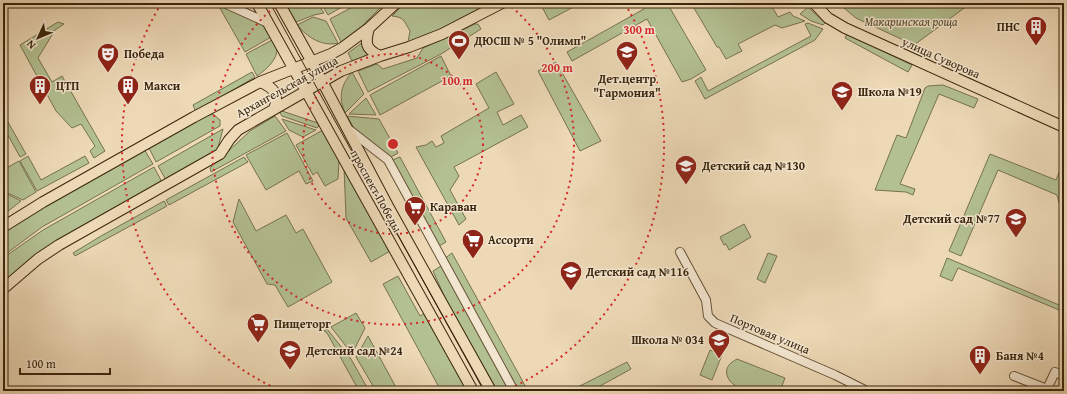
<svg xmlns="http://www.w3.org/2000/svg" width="1067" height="394" viewBox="0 0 1067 394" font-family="'Gentium Book Plus',serif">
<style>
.green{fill:#b3c092;stroke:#76724f}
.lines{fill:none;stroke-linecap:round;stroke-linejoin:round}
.minor-casing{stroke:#675236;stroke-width:10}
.major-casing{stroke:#3a250c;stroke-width:12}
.minor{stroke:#f3e6d0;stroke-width:8}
.major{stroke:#edd9b6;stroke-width:10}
.tram{stroke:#3a250c;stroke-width:1}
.ring{fill:none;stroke:#d62828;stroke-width:2;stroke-dasharray:2 4}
.labels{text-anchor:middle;stroke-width:3;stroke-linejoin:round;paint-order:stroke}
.park-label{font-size:12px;font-style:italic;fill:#584c2e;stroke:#f3e6d0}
.poi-label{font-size:12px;font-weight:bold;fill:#3a250c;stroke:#f3e6d0;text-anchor:start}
.street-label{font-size:12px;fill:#3a250c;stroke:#f3e6d0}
.centre{fill:#d62828;stroke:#f3e6d0;stroke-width:2}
.ring-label{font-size:12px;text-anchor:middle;font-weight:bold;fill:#d62828;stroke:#f3e6d0;stroke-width:3;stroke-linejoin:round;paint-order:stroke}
</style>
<rect width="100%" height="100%" fill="#edd9b6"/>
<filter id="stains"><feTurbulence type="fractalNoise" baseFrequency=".005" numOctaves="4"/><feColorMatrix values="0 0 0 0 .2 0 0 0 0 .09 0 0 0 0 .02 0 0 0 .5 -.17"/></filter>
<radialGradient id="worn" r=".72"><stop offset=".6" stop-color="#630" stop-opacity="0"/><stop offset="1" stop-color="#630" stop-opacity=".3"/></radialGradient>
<!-- green -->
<path class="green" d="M217,3H224L264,23L273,36L245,52Z
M285,3H317L324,13L314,15L296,22Z
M321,3H349L328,15Z
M360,3H385L362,26L341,42L330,19Z
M405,3H490L439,30L408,42L410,31C404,21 404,17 392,16Z
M540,3H581L549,20Z
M643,3H667L706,70L691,79L682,82L647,19L572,61L567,52L644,9Z
M691,3H770L778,17L790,12L793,16L805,21L782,28L775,25L738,44L742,51L726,59L719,47H717Z
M838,3H971L914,45L856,18Z
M808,7L825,23L823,25L811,21L800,14Z
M313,17L326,21L338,43C322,47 307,37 297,25Z
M58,22L64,24L55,30L38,58L52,82L62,76L105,151L94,158L90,151L95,146L81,124L72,128L56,111L20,45Z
M808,23L823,29L815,40L705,99L695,81L701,77L708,91L811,36L805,24Z
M475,24H478L481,29L441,54L368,92L358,71L377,64L383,69L417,58L423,48L444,39Z
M847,34L912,65L908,72L845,38Z
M274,39C274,41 277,45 277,48C278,59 266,70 257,76L246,54Z
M363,42L370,54L352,61L348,53Z
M441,56L451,76L380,115L370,95Z
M556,62L601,141L580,151L538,71Z
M252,72L255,77L196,112L193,105Z
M352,72L364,94L345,113C338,97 341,85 352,72Z
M496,72L514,104L497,112L503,125L521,115L528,127L454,167L459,176L450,190L466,219L459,225L416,147L426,145L432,141L436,147L444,143L441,136L489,108L476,84Z
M943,85L978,99L974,108L939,94L900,184L915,189L913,195L906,192L875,190L897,135L906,138L925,88L928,86Z
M366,98L376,115L349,114Z
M282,111L318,123L319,126L317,128L282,116L280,113Z
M213,114L220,120V126L156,162L148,146L198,118Z
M4,115L26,154L20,157L3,126V116Z
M275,116L286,131L211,172L210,168L250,131Z
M347,116L379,119L398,153L389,158L355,130Z
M282,119L316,130L303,137L289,130Z
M223,129L217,151L166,180L158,166Z
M323,130L339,160L338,179L325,186L317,172L313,175L296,145Z
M287,133L313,181L306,184L299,171L266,190L246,155Z
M144,149L153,164L42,227L3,256V231L46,203Z
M990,154L1056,180L1060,170L1064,172V221L1057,195L998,170L961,256L949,251Z
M28,156L41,180L85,156L89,163L37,191L20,161Z
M244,157L248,162L169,205L166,200Z
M400,157L446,242L437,247L390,161Z
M19,161L36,192L23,200L3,191V170Z
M154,167L163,184L39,254L3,282V258L43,230Z
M344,167L392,250L371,262L346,218Z
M3,192L21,201L3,215Z
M239,199L256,231L286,215L296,233L303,229L332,282L288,307L275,285L267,284L233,222Z
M164,201L167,206L75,256L73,253L101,236Z
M744,224L751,237L729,250L726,244L724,245L720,237Z
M452,253L528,391H517L444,259Z
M768,253L777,256L765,283L757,279Z
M947,258L1064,307V312L958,268L952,281L940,276Z
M441,266L511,391L497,390L447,302L433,271Z
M398,276L420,316L425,313L469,391H441L383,284Z
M356,313L365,328L352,354L331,327Z
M327,329L351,359L369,391H359L327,333L324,331Z
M368,336L398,391H376L356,357Z
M710,350L722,355L712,380L700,375Z
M737,359L785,378L780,391C764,391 732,394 727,375C725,367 730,363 737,359Z
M627,362L631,369L591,391H570Z"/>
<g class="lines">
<!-- minor casing -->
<g class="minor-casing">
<path id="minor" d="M224,3L268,23
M347,128L388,160L514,391
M680,252L706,300L708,316L715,323L835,375L867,391
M1014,376L1047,389L1055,372L1064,376"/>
</g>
<!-- major casing -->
<g class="major-casing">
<path id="major" d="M257,3L473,391
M279,3L312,62L389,208L491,391
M814,3L828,18L845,28L1064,127
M369,28C365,43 365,49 380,56
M260,82C273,87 280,94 274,109
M3,227L43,202L194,117L260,82L331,54L342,48L369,28L396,3
M3,289L38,259L59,245L220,154L229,140L238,130L341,71L380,56L409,47L442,34L502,3"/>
</g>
<!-- minor -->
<use href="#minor" class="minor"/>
<!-- major -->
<use href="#major" class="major"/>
<!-- tram -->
<path class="tram" d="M270,3L484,391"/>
</g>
<!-- distance rings -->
<g class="ring">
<circle cx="393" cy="144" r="90"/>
<path d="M507 3A181 181 0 1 1 279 3"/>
<path d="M281 391A271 271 0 0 1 161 4M625 4A271 271 0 0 1 505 391"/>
</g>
<!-- icons -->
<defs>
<g id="building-pin" transform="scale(1.15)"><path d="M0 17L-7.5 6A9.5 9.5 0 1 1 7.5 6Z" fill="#8f2418" stroke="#f3e6d0"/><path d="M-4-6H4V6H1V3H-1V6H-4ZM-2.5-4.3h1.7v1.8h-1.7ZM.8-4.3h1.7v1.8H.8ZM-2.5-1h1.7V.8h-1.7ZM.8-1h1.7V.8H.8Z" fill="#fff"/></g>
<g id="stadium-pin" transform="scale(1.15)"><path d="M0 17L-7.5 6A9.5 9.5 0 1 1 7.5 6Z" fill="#8f2418" stroke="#f3e6d0"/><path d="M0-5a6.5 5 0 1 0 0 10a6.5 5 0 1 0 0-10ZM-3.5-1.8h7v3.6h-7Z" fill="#fff"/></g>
<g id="school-pin" transform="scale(1.15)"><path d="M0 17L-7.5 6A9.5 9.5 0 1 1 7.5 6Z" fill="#8f2418" stroke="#f3e6d0"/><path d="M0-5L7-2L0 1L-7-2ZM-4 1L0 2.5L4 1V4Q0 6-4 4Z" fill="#fff"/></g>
<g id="theatre-pin" transform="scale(1.15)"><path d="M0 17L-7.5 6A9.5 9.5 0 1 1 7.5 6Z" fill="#8f2418" stroke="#f3e6d0"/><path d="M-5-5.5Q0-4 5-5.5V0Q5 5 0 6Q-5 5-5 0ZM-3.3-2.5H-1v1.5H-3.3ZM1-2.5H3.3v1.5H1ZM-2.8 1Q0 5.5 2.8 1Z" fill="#fff"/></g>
<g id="supermarket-pin" transform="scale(1.15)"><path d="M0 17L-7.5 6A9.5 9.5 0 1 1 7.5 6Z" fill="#8f2418" stroke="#f3e6d0"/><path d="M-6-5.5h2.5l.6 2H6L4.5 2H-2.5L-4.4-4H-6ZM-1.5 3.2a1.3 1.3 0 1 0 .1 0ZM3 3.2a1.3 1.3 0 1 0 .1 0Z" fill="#fff"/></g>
</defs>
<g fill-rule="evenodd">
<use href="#building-pin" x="1036" y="27"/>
<use href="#stadium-pin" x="459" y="41"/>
<use href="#school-pin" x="627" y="52"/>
<use href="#theatre-pin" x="108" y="54"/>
<use href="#building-pin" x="40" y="86"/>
<use href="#building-pin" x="128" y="86"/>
<use href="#school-pin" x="842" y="92"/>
<use href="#school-pin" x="686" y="166"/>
<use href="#supermarket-pin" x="415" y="207"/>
<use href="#school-pin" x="1016" y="219"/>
<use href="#supermarket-pin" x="473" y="240"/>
<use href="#school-pin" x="571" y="272"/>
<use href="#supermarket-pin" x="258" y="324"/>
<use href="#school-pin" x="719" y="340"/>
<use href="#school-pin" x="290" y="351"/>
<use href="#building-pin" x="980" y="356"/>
</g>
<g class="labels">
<!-- park labels -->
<g class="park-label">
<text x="911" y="26">Макаринская роща</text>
</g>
<!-- poi labels -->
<g class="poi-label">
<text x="1020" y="31" text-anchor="end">ПНС</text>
<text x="474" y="45">ДЮСШ № 5 "Олимп"</text>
<text x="124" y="58">Победа</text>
<text x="627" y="83" text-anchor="middle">Дет.центр<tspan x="627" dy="14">"Гармония"</tspan></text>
<text x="56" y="90">ЦТП</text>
<text x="144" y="90">Макси</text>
<text x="858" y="96">Школа №19</text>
<text x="702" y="170">Детский сад №130</text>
<text x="430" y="211">Караван</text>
<text x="1000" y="223" text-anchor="end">Детский сад №77</text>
<text x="488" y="244">Ассорти</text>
<text x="586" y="276">Детский сад №116</text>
<text x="274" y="328">Пищеторг</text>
<text x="704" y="344" text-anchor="end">Школа № 034</text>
<text x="306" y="355">Детский сад №24</text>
<text x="996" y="360">Баня №4</text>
</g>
<!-- street labels -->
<g class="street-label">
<text transform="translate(941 58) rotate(24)" y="4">улица Суворова</text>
<text transform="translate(287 87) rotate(-29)" y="4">Архангельская улица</text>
<text transform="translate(376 191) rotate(61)" y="4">проспект Победы</text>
<text transform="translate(770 334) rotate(23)" y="4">Портовая улица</text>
</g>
</g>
<circle cx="393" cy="144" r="6" class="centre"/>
<g class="ring-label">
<text x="639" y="34">300 m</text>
<text x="557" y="72">200 m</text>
<text x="457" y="85">100 m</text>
</g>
<!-- margin -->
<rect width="1067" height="394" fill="none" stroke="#edd9b6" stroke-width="16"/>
<rect x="4" y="4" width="1059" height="386" fill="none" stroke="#3a250c" stroke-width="2"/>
<rect x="8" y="8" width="1051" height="378" fill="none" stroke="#3a250c"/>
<!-- north arrow -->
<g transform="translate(38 38) rotate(226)" stroke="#f3e6d0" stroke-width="3" paint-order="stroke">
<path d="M0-3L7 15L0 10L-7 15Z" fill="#3a250c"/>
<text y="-6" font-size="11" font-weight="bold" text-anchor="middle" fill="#3a250c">N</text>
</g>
<!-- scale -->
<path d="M20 368v6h90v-6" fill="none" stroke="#3a250c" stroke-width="2"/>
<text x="26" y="368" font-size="12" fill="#3a250c" stroke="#f3e6d0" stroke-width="3" paint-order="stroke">100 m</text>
<rect width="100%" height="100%" filter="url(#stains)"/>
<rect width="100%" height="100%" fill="url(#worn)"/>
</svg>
